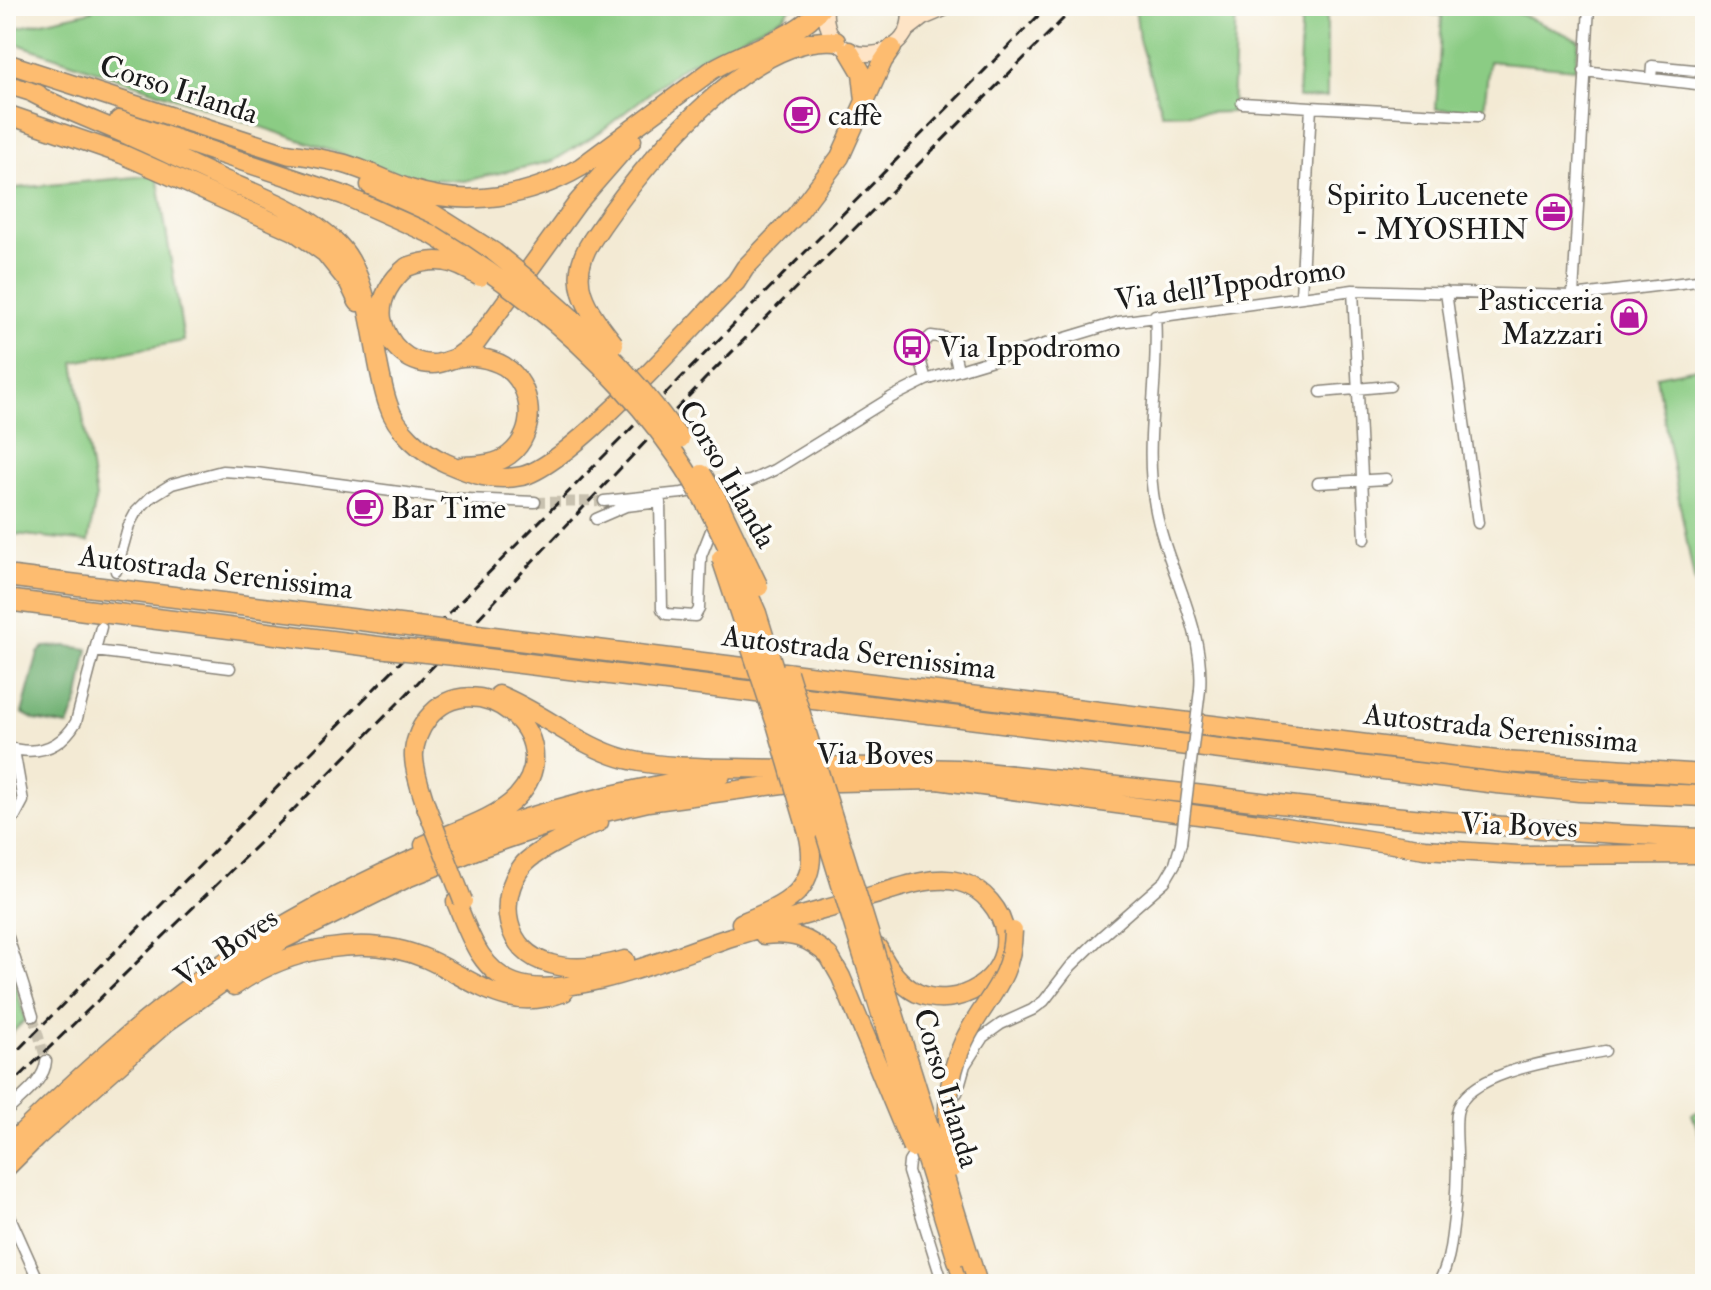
<svg xmlns="http://www.w3.org/2000/svg" width="1711" height="1290" viewBox="0 0 1711 1290" font-family="'IM FELL Double Pica',serif">
<style>
.green{fill:#8bcc84;stroke:#547450;stroke-width:2}
.forest{fill:#70b072;stroke:#466647;stroke-width:2}
.lines{fill:none;stroke-linecap:round;stroke-linejoin:round}
.minor-tunnel{stroke:#c8c1af;stroke-width:10;stroke-dasharray:10 5;stroke-linecap:butt}
.minor-casing{stroke:#888378;stroke-width:13}
.secondary-casing{stroke:#888378;stroke-width:17}
.trunk-casing{stroke:#888378;stroke-width:21}
.motorway-casing{stroke:#888378;stroke-width:23}
.minor{stroke:#fff;stroke-width:10}
.secondary{stroke:#fee4c6;stroke-width:14}
.trunk{stroke:#fdbc70;stroke-width:18}
.motorway{stroke:#fdbc70;stroke-width:20}
.rail{stroke:#1c1c1c;stroke-width:3;stroke-dasharray:12 6;stroke-linecap:butt}
.minor-bridge-casing{stroke:#888378;stroke-width:13;stroke-linecap:butt}
.trunk-bridge-casing{stroke:#888378;stroke-width:21;stroke-linecap:butt}
.motorway-bridge-casing{stroke:#888378;stroke-width:23;stroke-linecap:butt}
.minor-bridge{stroke:#fff;stroke-width:10}
.trunk-bridge{stroke:#fdbc70;stroke-width:18}
.motorway-bridge{stroke:#fdbc70;stroke-width:20}
.labels{text-anchor:middle;stroke-width:7;stroke-linejoin:round;paint-order:stroke}
.street-label{font-size:30px;fill:#1c1c1c;stroke:#fdfcf7}
.poi-label{font-size:30px;fill:#1c1c1c;stroke:#fdfcf7;text-anchor:start}
</style>
<rect width="100%" height="100%" fill="#fdfcf7"/>
<filter id="ink" filterUnits="userSpaceOnUse"><feTurbulence type="fractalNoise" baseFrequency=".0125" numOctaves="2"/><feDisplacementMap in="SourceGraphic" scale="16" xChannelSelector="R" yChannelSelector="G"/><feConvolveMatrix kernelMatrix="1 2 1 2 8 2 1 2 1" color-interpolation-filters="sRGB"/></filter>
<filter id="wash" filterUnits="userSpaceOnUse"><feTurbulence type="fractalNoise" baseFrequency=".006" numOctaves="4" result="noise"/><feDisplacementMap in="SourceGraphic" scale="32" xChannelSelector="R" yChannelSelector="G"/><feGaussianBlur stdDeviation="1.8" result="paint"/><feColorMatrix in="noise" values="0 0 0 0 0 0 0 0 0 0 0 0 0 0 0 0 0 1.4 0 .05"/><feComposite in="paint" operator="in"/></filter>
<g filter="url(#wash)">
<rect width="100%" height="100%" fill="#f3ead4"/>
<!-- green -->
<path class="green" d="M91,6H792L783,17L684,66L600,132L553,161L464,181L411,178L6,40V30L92,11Z
M1135,6H1236L1232,112L1162,114L1139,40Z
M1302,6H1327V97L1298,98Z
M1409,6H1501L1579,40L1575,69L1489,61L1484,111L1436,109L1442,15L1408,12Z
M157,175L184,341L74,362L96,498L88,542L6,533V189Z
M1702,367L1705,383V586L1695,585L1656,376Z
M6,753L11,755C14,774 26,804 6,817Z
M6,948L25,1020L6,1039Z
M1705,1109V1151L1692,1114Z"/>
<!-- forest -->
<path class="forest" d="M67,646L88,649L79,698L68,726L35,720L22,713L38,653L44,647Z"/>
</g>
<g filter="url(#ink)">
<g class="lines">
<!-- minor-tunnel -->
<path class="minor-tunnel" d="M535,502L604,501
M33,1016L46,1061"/>
<!-- minor casing -->
<g class="minor-casing">
<path id="minor" d="M1584,71L1705,85
M1651,79L1652,66L1705,71
M1242,103L1311,107
M1353,290L1365,539
M1446,292L1478,523
M1301,296L1311,107L1478,116
M1573,296L1589,6
M1155,315C1160,378 1143,443 1155,506C1166,568 1205,625 1200,690
M926,380L917,349L931,336L946,338L953,348L958,369
M1321,392L1390,386
M1318,483L1386,479
M604,501L682,493L750,481L774,470L892,397L926,380L1119,322L1353,290L1573,296L1705,280
M596,519L626,506L660,502L662,609L666,614L695,616L699,609L701,556L714,523
M116,571L129,525L136,512L151,497L172,484L222,471L256,473L444,498L535,502
M95,651L230,668
M6,747C36,756 60,749 76,722L101,627
M6,821L15,816L23,801L14,750
M6,931L33,1016
M957,1093L965,1065L983,1037L1001,1024L1032,1010L1044,1001L1071,966L1102,936L1165,881L1175,864L1181,843
M6,1112C20,1098 45,1081 46,1061
M919,1146L909,1162L908,1172L943,1284
M6,1208L40,1284
M1438,1284C1450,1263 1451,1241 1454,1218C1456,1198 1457,1177 1457,1156C1457,1142 1455,1127 1457,1113C1464,1070 1570,1058 1605,1051"/>
</g>
<!-- secondary casing -->
<g class="secondary-casing">
<path id="secondary" d="M826,6C820,73 919,67 909,6
M906,31L923,18L951,6"/>
</g>
<!-- trunk casing -->
<g class="trunk-casing">
<path id="trunk" d="M849,51L862,73L865,101
M6,63L290,155
M6,84L38,94
M29,91C63,110 99,122 134,138C164,151 193,166 222,179C263,197 306,212 338,244C374,281 371,355 388,404C396,430 421,452 446,463C471,474 493,482 522,476C571,465 695,323 736,282L745,268L796,215L840,157L883,61L892,48
M6,114L122,154L294,231L325,253L349,283L358,302
M119,120L343,195L433,235
M281,152C301,155 322,158 341,163C365,169 387,181 410,189C468,208 529,197 581,167L712,70C748,48 795,40 823,6
M370,185L434,214L494,252
M592,240C636,173 747,33 836,41
M407,267C392,279 379,298 382,319C387,344 407,364 433,364C441,364 448,360 456,358C472,355 490,358 504,366C534,385 538,433 509,455C496,465 480,465 463,466
M456,358L476,343L578,202L632,140
M499,695C539,711 572,740 613,755C656,771 736,767 784,769
M831,766L957,769L1183,793
M1195,794C1365,815 1534,832 1705,838
M599,822C581,829 534,851 523,865C496,899 504,953 551,964C575,971 601,967 625,960
M460,841C545,809 632,787 721,775
M424,845C452,832 497,819 517,797C574,735 473,660 428,718C419,729 413,745 414,758C415,775 421,790 426,806
M456,902C469,933 480,970 514,983C565,1003 679,954 731,937C775,923 820,911 865,898C893,890 931,874 960,882C983,888 1002,911 1005,934C1010,980 957,1011 917,993C899,984 886,965 878,948
M741,923C786,905 822,890 808,833
M764,935C792,932 808,937 829,956
M234,986C287,949 366,932 427,959C476,981 507,1014 564,992
M6,1148C67,1088 130,1029 200,979C272,928 349,887 430,852
M6,1168L36,1138L167,1022L282,940L407,878L486,846L545,826L648,802L790,783L937,780L1266,824L1425,849L1517,855L1705,854
M956,1257L965,1284"/>
</g>
<!-- motorway casing -->
<g class="motorway-casing">
<path id="motorway" d="M6,576L416,627
M6,600L387,648
M477,635L1504,762L1705,775
M455,655L1497,783L1579,791L1705,796"/>
</g>
<!-- minor -->
<use href="#minor" class="minor"/>
<!-- secondary -->
<use href="#secondary" class="secondary"/>
<!-- trunk -->
<use href="#trunk" class="trunk"/>
<!-- motorway -->
<use href="#motorway" class="motorway"/>
<!-- rail -->
<path class="rail" d="M6,1062L1048,6
M6,1090L293,810L404,697L705,379L1076,6"/>
<!-- minor-bridge casing -->
<g class="minor-bridge-casing">
<path id="minor-bridge" d="M1181,843L1200,690"/>
</g>
<!-- trunk-bridge casing -->
<g class="trunk-bridge-casing">
<path id="trunk-bridge" d="M433,235C526,292 614,365 676,455C710,504 733,559 757,613L956,1257
M592,240C564,282 588,310 614,344
M494,252C564,308 628,366 680,439
M407,267C436,256 454,260 480,277
M702,474L717,499L759,587
M721,558L777,727L808,833
M788,672L978,1284
M426,806L463,901
M829,956L841,977L912,1148
M952,1168C946,1124 944,1082 964,1041C984,999 1012,982 1013,931"/>
</g>
<!-- motorway-bridge casing -->
<g class="motorway-bridge-casing">
<path id="motorway-bridge" d="M416,627L477,635
M387,648L455,655"/>
</g>
<!-- minor-bridge -->
<use href="#minor-bridge" class="minor-bridge"/>
<!-- trunk-bridge -->
<use href="#trunk-bridge" class="trunk-bridge"/>
<!-- motorway-bridge -->
<use href="#motorway-bridge" class="motorway-bridge"/>
</g>
</g>
<!-- icons -->
<defs>
<g id="cafe-ring" transform="scale(1.8)"><circle r="9.5" fill="#fdfcf7" stroke="#b5179e" stroke-width="1.5"/><path d="M-5.5-4.5H6V0H3Q3 3.5 0 3.5H-2.5Q-5.5 3.5-5.5 0ZM3-3.2v2h1.7v-2ZM-6 4.5H4V6H-6Z" fill="#b5179e"/></g>
<g id="office-ring" transform="scale(1.8)"><circle r="9.5" fill="#fdfcf7" stroke="#b5179e" stroke-width="1.5"/><path d="M-6-3h4V-5.5h4V-3h4V5H-6ZM-1-4.5V-3h2v-1.5ZM-6 0V1H6V0Z" fill="#b5179e"/></g>
<g id="shop-ring" transform="scale(1.8)"><circle r="9.5" fill="#fdfcf7" stroke="#b5179e" stroke-width="1.5"/><path d="M-5-2.5h2.3a2.7 3.5 0 0 1 5.4 0H5L5.5 6h-11ZM-1.5-2.5h3a1.5 2.3 0 0 0-3 0Z" fill="#b5179e"/></g>
<g id="bus-ring" transform="scale(1.8)"><circle r="9.5" fill="#fdfcf7" stroke="#b5179e" stroke-width="1.5"/><path d="M-5-6H5V4H4V6H2V4H-2V6H-4V4H-5ZM-3.5-4V0h7V-4ZM-3.5 1.2v1.5H-2V1.2ZM2 1.2v1.5H3.5V1.2Z" fill="#b5179e"/></g>
</defs>
<g fill-rule="evenodd">
<use href="#cafe-ring" x="802" y="115"/>
<use href="#office-ring" x="1554" y="212"/>
<use href="#shop-ring" x="1629" y="317"/>
<use href="#bus-ring" x="912" y="347"/>
<use href="#cafe-ring" x="365" y="508"/>
</g>
<g class="labels">
<!-- street labels -->
<g class="street-label">
<text transform="translate(179 89) rotate(18)" y="10">Corso Irlanda</text>
<text transform="translate(1230 284) rotate(-8)" y="10">Via dell'Ippodromo</text>
<text transform="translate(728 474) rotate(60)" y="10">Corso Irlanda</text>
<text transform="translate(216 572) rotate(7)" y="10">Autostrada Serenissima</text>
<text transform="translate(859 652) rotate(7)" y="10">Autostrada Serenissima</text>
<text transform="translate(1501 728) rotate(6)" y="10">Autostrada Serenissima</text>
<text x="875" y="764">Via Boves</text>
<text transform="translate(1519 825) rotate(2)" y="10">Via Boves</text>
<text transform="translate(226 947) rotate(-34)" y="10">Via Boves</text>
<text transform="translate(947 1088) rotate(73)" y="10">Corso Irlanda</text>
</g>
<!-- poi labels -->
<g class="poi-label">
<text x="828" y="125">caffè</text>
<text x="1528" y="205" text-anchor="end">Spirito Lucenete<tspan x="1528" dy="34">- MYOSHIN</tspan></text>
<text x="1603" y="310" text-anchor="end">Pasticceria<tspan x="1603" dy="34">Mazzari</tspan></text>
<text x="938" y="357">Via Ippodromo</text>
<text x="391" y="518">Bar Time</text>
</g>
</g>
<!-- margin -->
<rect width="1711" height="1290" fill="none" stroke="#fdfcf7" stroke-width="32"/>
</svg>
